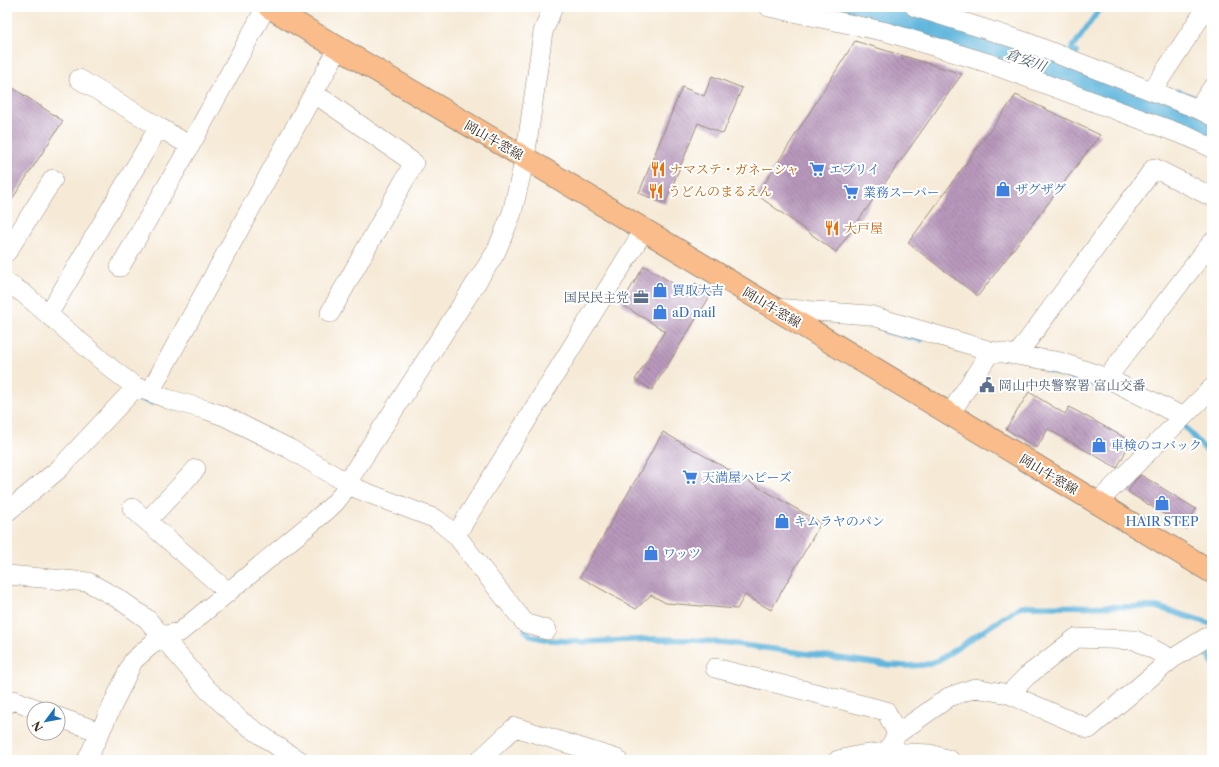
<svg xmlns="http://www.w3.org/2000/svg" width="1219" height="767" viewBox="0 0 1219 767" font-family="'Libre Caslon Text','Noto Serif JP',serif">
<style>
.lines{fill:none;stroke-linecap:round;stroke-linejoin:round}
.stream{stroke:#61b6dd;stroke-width:5.5}
.river{stroke:#61b6dd;stroke-width:33}
.building{fill:url(#building-back-hatch)}
.street-casing{stroke:#988a7a;stroke-width:20}
.primary-casing{stroke:#988a7a;stroke-width:24}
.street{stroke:#fff;stroke-width:19}
.primary{stroke:#f9bc8a;stroke-width:22}
.labels{text-anchor:middle;stroke-width:4;stroke-linejoin:round;paint-order:stroke}
.street-label{font-size:13px;fill:#3b2a1e;stroke:#fff}
.food-label{font-size:13px;fill:#c56008;stroke:#fff;text-anchor:start}
.shop-label{font-size:13px;fill:#366cbe;stroke:#fff;text-anchor:start}
.service-label{font-size:13px;fill:#4e5e75;stroke:#fff;text-anchor:end}
.water-label{font-size:14px;font-style:italic;fill:#485b61;stroke:#fff}
</style>
<defs>
<pattern id="building-back-hatch" width="6" height="6" patternUnits="userSpaceOnUse"><rect width="6" height="6" fill="#b898bc"/><path d="M-1 5l2 2M0 0l6 6M5-1l2 2" fill="none" stroke="#977c98"/></pattern>
</defs>
<rect width="100%" height="100%" fill="#fff"/>
<filter id="ink" filterUnits="userSpaceOnUse"><feTurbulence type="fractalNoise" baseFrequency=".025" numOctaves="2"/><feDisplacementMap in="SourceGraphic" scale="8" xChannelSelector="R" yChannelSelector="G"/><feConvolveMatrix kernelMatrix="1 2 1 2 8 2 1 2 1" color-interpolation-filters="sRGB"/></filter>
<filter id="wash" filterUnits="userSpaceOnUse"><feTurbulence type="fractalNoise" baseFrequency=".012" numOctaves="4" result="noise"/><feDisplacementMap in="SourceGraphic" scale="16" xChannelSelector="R" yChannelSelector="G"/><feGaussianBlur stdDeviation="0.9" result="paint"/><feColorMatrix in="noise" values="0 0 0 0 0 0 0 0 0 0 0 0 0 0 0 0 0 1.4 0 .05"/><feComposite in="paint" operator="in"/></filter>
<g filter="url(#wash)">
<rect width="100%" height="100%" fill="#f6ead7"/>
<g class="lines">
<!-- stream -->
<path class="stream" d="M1077,53L1071,50L1101,7
M1177,91L1201,100
M885,331L921,340
M1044,369L1114,391
M133,394L140,399L152,403
M1181,423L1185,427L1212,457
M525,630L531,636L548,640L586,642L655,639L694,640L728,643L889,665L908,666L924,665L939,660L1021,606L1157,607L1212,624
M1206,647L1212,663"/>
<!-- river -->
<path class="river" d="M833,7L1007,52L1159,111L1212,135"/>
</g>
<g id="blocks">
<!-- building -->
<path class="building" d="M855,41L962,74L836,252L757,195Z
M712,76L742,88L723,134L698,123L665,204L639,193L682,87L704,96Z
M7,84L63,121L7,207Z
M1016,95L1100,135L978,296L908,243Z
M644,266L689,293L695,283L712,293L652,390L635,380L665,331L621,304Z
M1029,392L1065,414L1069,407L1131,441L1117,468L1048,429L1037,448L1006,429Z
M663,432L821,523L771,610L745,595L737,609L666,603L651,595L636,609L580,577Z
M1141,475L1196,509L1185,527L1128,492L1136,479Z"/>
</g>
</g>
<g filter="url(#ink)">
<use href="#blocks" fill-opacity="0" stroke="#988a7a" stroke-width="1"/>
<g class="lines">
<!-- street casing -->
<g class="street-casing">
<path id="street" d="M769,7L887,32L988,63L1189,137L1212,148
M915,7L1026,42L1198,109L1212,116
M338,49L150,392L168,399L207,410L224,416L290,449L335,476L348,481
M1016,73L1026,42
M79,79L159,127
M1152,91L1207,7
M314,93L414,163L330,313
M1198,109L1212,88
M7,252L53,179
M120,267L190,146
M7,283L23,293L113,370L136,387L150,392
M774,308L869,315L991,351L1060,362L1107,378L1183,417
M48,315L159,127L190,146L266,7
M1017,355L1154,168L1212,197
M1107,378L1212,242
M950,414L991,351
M347,485L436,519L456,535L485,573L525,623L547,630
M1097,503L1212,388
M132,508L228,592
M7,512L59,469L136,387
M147,521L196,469
M456,535L644,230
M7,575L88,582L119,599L147,619L207,689L241,721L290,755L299,760
M715,668L886,711L897,734
M1009,694L1027,676L1076,638L1135,640L1172,659
M7,704L14,700L37,709
M58,717L100,732
M887,752L897,734L949,697L975,688L1009,694L1089,729L1172,659L1212,634
M87,760L133,661L161,636L180,632L319,517C331,507 343,497 348,481L496,252L512,213L525,158L543,32L553,7
M480,760L515,727L617,759
M838,760L861,755L887,752L930,754L950,760"/>
</g>
<!-- primary casing -->
<g class="primary-casing">
<path id="primary" d="M269,7L525,158L1212,572"/>
</g>
<!-- street -->
<use href="#street" class="street"/>
<!-- primary -->
<use href="#primary" class="primary"/>
</g>
</g>
<!-- icons -->
<defs>
<g id="restaurant-bare" transform="scale(1.2)"><path d="M-5-6h1v4h1v-4h1v4h1v-4h1v5L-1.5 .5V6h-2V.5L-5-1ZM5-6V6H3V1.5H1.5Q1.5-4 5-6Z" fill="#e8710a" stroke="#fff" stroke-width="2.5" paint-order="stroke"/></g>
<g id="supermarket-bare" transform="scale(1.2)"><path d="M-6-5.5h2.5l.6 2H6L4.5 2H-2.5L-4.4-4H-6ZM-1.5 3.2a1.3 1.3 0 1 0 .1 0ZM3 3.2a1.3 1.3 0 1 0 .1 0Z" fill="#3f7fe0" stroke="#fff" stroke-width="2.5" paint-order="stroke"/></g>
<g id="shop-bare" transform="scale(1.2)"><path d="M-5-2.5h2.3a2.7 3.5 0 0 1 5.4 0H5L5.5 6h-11ZM-1.5-2.5h3a1.5 2.3 0 0 0-3 0Z" fill="#3f7fe0" stroke="#fff" stroke-width="2.5" paint-order="stroke"/></g>
<g id="office-bare" transform="scale(1.2)"><path d="M-6-3h4V-5.5h4V-3h4V5H-6ZM-1-4.5V-3h2v-1.5ZM-6 0V1H6V0Z" fill="#5c6f8a" stroke="#fff" stroke-width="2.5" paint-order="stroke"/></g>
<g id="civic-bare" transform="scale(1.2)"><path d="M-.6-6.5H3V-4.5H.6V-3L4-1V1h2V6H-6V1h2V-1L-.6-3ZM-1.2 2.5V6h2.4V2.5Z" fill="#5c6f8a" stroke="#fff" stroke-width="2.5" paint-order="stroke"/></g>
</defs>
<g fill-rule="evenodd">
<use href="#restaurant-bare" x="658" y="169"/>
<use href="#supermarket-bare" x="817" y="169"/>
<use href="#shop-bare" x="1003" y="189"/>
<use href="#restaurant-bare" x="656" y="191"/>
<use href="#supermarket-bare" x="851" y="192"/>
<use href="#restaurant-bare" x="832" y="228"/>
<use href="#shop-bare" x="660" y="290"/>
<use href="#office-bare" x="641" y="297"/>
<use href="#shop-bare" x="660" y="312"/>
<use href="#civic-bare" x="987" y="385"/>
<use href="#shop-bare" x="1099" y="445"/>
<use href="#supermarket-bare" x="690" y="477"/>
<use href="#shop-bare" x="1162" y="503"/>
<use href="#shop-bare" x="782" y="521"/>
<use href="#shop-bare" x="651" y="553"/>
</g>
<g class="labels">
<!-- street labels -->
<g class="street-label">
<text transform="translate(494 140) rotate(30)" y="5">岡山牛窓線</text>
<text transform="translate(772 307) rotate(31)" y="5">岡山牛窓線</text>
<text transform="translate(1049 474) rotate(31)" y="5">岡山牛窓線</text>
</g>
<!-- food labels -->
<g class="food-label">
<text x="670" y="174">ナマステ・ガネーシャ</text>
<text x="668" y="196">うどんのまるえん</text>
<text x="844" y="233">大戸屋</text>
</g>
<!-- shop labels -->
<g class="shop-label">
<text x="829" y="174">エブリイ</text>
<text x="1015" y="194">ザグザグ</text>
<text x="863" y="197">業務スーパー</text>
<text x="672" y="295">買取大吉</text>
<text x="672" y="317">aD nail</text>
<text x="1111" y="450">車検のコバック</text>
<text x="702" y="482">天満屋ハピーズ</text>
<text x="794" y="526">キムラヤのパン</text>
<text x="1162" y="526" text-anchor="middle">HAIR STEP</text>
<text x="663" y="558">ワッツ</text>
</g>
<!-- service labels -->
<g class="service-label">
<text x="629" y="302">国民民主党</text>
<text x="999" y="390" text-anchor="start">岡山中央警察署 富山交番</text>
</g>
<!-- water labels -->
<g class="water-label">
<text transform="translate(1026 60) rotate(20)" y="5">倉安川</text>
</g>
</g>
<!-- margin -->
<rect width="1219" height="767" fill="none" stroke="#fff" stroke-width="24"/>
<!-- north arrow -->
<g transform="translate(46 721) rotate(238)"><circle r="19" fill="#ffffff" stroke="#b1aaa5"/>
<path d="M0-3L7 15L0 10L-7 15Z" fill="#1f6fb2"/>
<text y="-6" font-size="11" font-weight="bold" text-anchor="middle" fill="#3b2a1e">N</text>
</g>
</svg>
